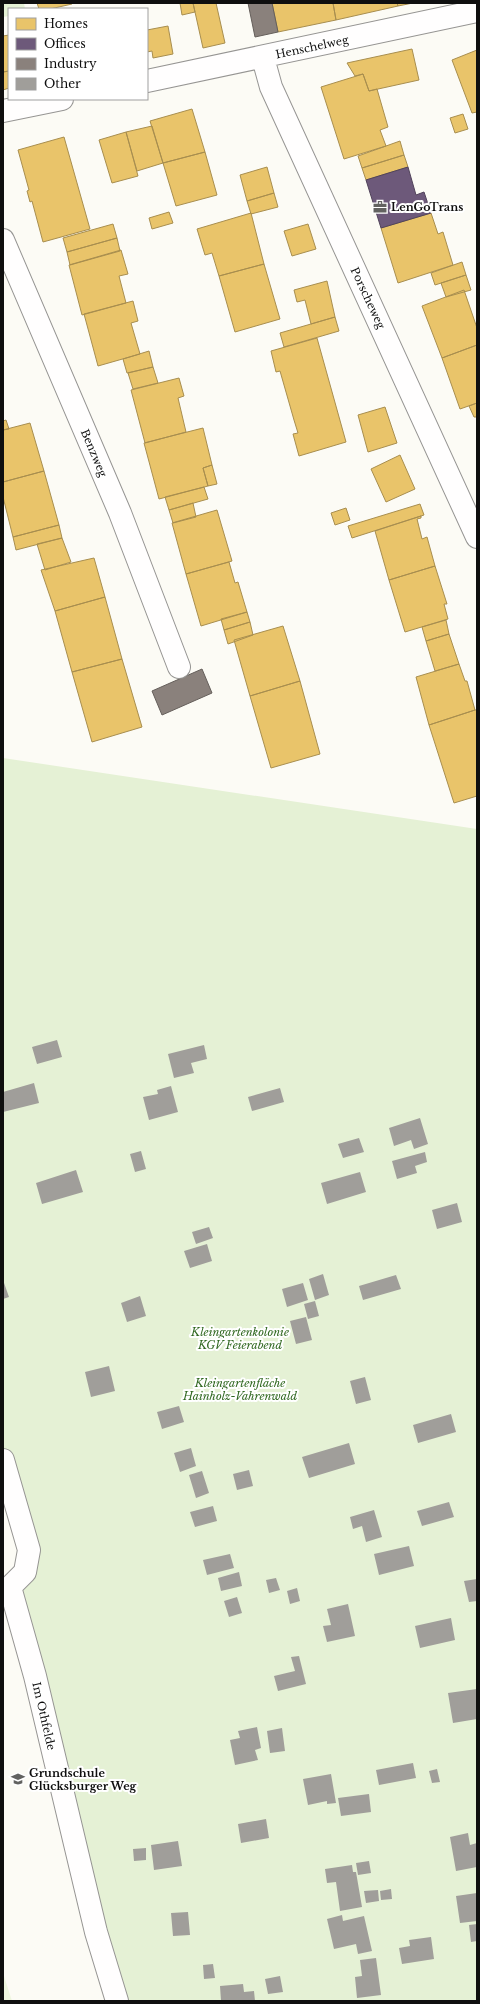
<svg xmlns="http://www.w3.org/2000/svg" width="480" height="2004" viewBox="0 0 480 2004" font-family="'Libre Baskerville',serif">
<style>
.green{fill:#e5f1d5}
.pitch{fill:#eff6df}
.homes{fill:#e9c46a;stroke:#a88e4f}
.offices{fill:#6d597a;stroke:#51435a}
.industry{fill:#8a817c;stroke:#655f5b}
.building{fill:#a09e9a}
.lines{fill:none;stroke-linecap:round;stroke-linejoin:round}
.street-casing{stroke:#969593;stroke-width:24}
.street{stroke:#fffefe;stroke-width:22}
.labels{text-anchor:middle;stroke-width:4;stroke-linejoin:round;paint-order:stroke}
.street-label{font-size:11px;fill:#0f0f0f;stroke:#fff}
.poi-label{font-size:11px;font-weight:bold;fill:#0f0f0f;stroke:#fff;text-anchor:start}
.park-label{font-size:11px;font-style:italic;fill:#2f671f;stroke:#fff}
</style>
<rect width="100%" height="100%" fill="#fcfbf5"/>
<!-- green -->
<path class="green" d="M3,3H24L25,9H9V16L3,17Z
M3,758L477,829V2001H117L10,1587L25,1572L3,1460Z"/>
<!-- pitch -->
<path class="pitch" d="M3,1973L12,2001H3Z"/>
<!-- homes -->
<path class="homes" d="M37,3H71L72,4L50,9H39Z
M180,3H193L195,12L182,15Z
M193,3H216L225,43L203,48Z
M272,3H333L336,20L278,32Z
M333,3H397L398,6L336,20Z
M397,3H413L398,6Z
M168,26L173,54L153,58L152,51L147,52V30Z
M9,35V71L3,72V36Z
M412,49L419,80L369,91L363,74L355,76L347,63Z
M477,50V112L472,113L452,60Z
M9,71V88L3,90V72Z
M363,74L369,91L377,89L388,127L380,130L386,146L344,159L321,87Z
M192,109L205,152L163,163L150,121Z
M463,114L468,129L455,133L450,118Z
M152,126L163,163L137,171L126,132Z
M126,132L138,176L112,183L99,140Z
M64,137L90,229L43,242L32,201L30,202L27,191L29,190L18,150Z
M400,141L404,155L362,168L358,156Z
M205,152L217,195L176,206L163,163Z
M404,155L408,167L366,180L362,168Z
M267,167L274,193L247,201L240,175Z
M274,193L278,207L251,214L247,201Z
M169,212L173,223L152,229L149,218Z
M251,213L264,264L219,276L212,253L205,255L197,229Z
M431,213L438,234L443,232L453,265L398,283L381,228Z
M113,224L117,238L67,252L63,238Z
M308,224L316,249L292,256L284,231Z
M117,238L120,251L70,265L67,252Z
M121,250L128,274L119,276L126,303L82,315L69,265Z
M462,262L466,275L435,285L431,273Z
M264,264L280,319L235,332L219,276Z
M466,275L471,290L446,297L441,283Z
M327,281L335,317L311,324L305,300L297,302L294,290Z
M464,290L477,328V345L442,358L422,306Z
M133,301L138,321L131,323L140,354L98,366L84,314Z
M335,317L339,331L284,347L280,333Z
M317,338L346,442L299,456L293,434L298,433L294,420L280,371L276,372L271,351Z
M477,345V403L460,409L442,358Z
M149,351L153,367L127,373L123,359Z
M153,367L158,383L133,389L128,373Z
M179,378L184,396L178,398L186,432L145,443L131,390Z
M477,403V417H474L469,406Z
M385,407L397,443L368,452L358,415Z
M6,420L9,429L3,430V421Z
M30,423L44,471L3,482V430Z
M203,428L212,465L203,468L208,486L159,499L144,443Z
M400,455L415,489L386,502L371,469Z
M212,465L217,484L208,486L203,468Z
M44,471L59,525L13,537L3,497V482Z
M204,487L208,499L169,510L165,497Z
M193,503L196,517L173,523L169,510Z
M420,504L424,515L352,538L348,526Z
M346,508L350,520L335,525L331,513Z
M217,510L232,561L186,574L172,523Z
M421,516V518L417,519L422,539L427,537L435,566L389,580L375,531Z
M59,525L62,538L16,550L13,537Z
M62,538L71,562L45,570L37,544Z
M94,558L105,597L55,611L41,570Z
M229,562L235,583L238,582L247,612L201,626L186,574Z
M435,566L447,604H444L448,619L405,632L389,580Z
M105,597L122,659L72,672L55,611Z
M247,612L250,622L224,630L221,619Z
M446,620L449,634L426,641L422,627Z
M250,622L253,635L228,644L224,630Z
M283,626L300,681L250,696L234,640Z
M449,634L459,664L435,671L426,641Z
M122,659L142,727L92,742L72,672Z
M459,664L465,681H467L475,710L429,725L416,677Z
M300,681L320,754L271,768L250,696Z
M475,710H477V796L454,803L429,725Z"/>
<!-- offices -->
<path class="offices" d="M408,167L416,195L424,192L431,213L381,228L366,180Z"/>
<!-- industry -->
<path class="industry" d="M248,3H272L278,32L255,37Z
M202,669L212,693L162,715L152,691Z"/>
<!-- building -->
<path class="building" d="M57,1040L62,1057L37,1064L32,1047Z
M204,1045L207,1059L191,1063L194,1073L174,1078L168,1054Z
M34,1083L39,1103L3,1112V1092Z
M171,1086L178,1112L149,1120L143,1097L158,1094L157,1090Z
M280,1088L284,1102L252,1111L248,1097Z
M420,1118L428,1144L414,1149L411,1140L394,1146L389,1128Z
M359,1138L364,1152L343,1158L338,1144Z
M141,1151L146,1169L135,1172L130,1154Z
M425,1152L427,1162L415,1166L417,1173L397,1179L392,1161Z
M76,1170L83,1192L42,1204L36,1183Z
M360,1172L366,1192L327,1204L321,1183Z
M457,1203L462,1222L437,1229L432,1210Z
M209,1227L213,1238L196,1244L192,1232Z
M207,1244L212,1261L190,1268L184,1251Z
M323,1274L329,1295L315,1300L309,1279Z
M396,1275L401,1289L363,1300L359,1286Z
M3,1280L9,1297L3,1299Z
M303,1283L308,1300L287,1307L282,1289Z
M140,1296L146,1316L127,1322L121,1303Z
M315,1301L319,1316L308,1319L304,1304Z
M306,1317L312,1340L296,1344L290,1321Z
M109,1366L115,1391L91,1397L85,1372Z
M365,1377L371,1400L356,1404L350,1381Z
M179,1406L184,1422L162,1429L157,1412Z
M451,1414L456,1432L418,1443L413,1425Z
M349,1443L355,1464L309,1478L302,1457Z
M191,1448L196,1466L180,1472L174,1453Z
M249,1470L253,1486L237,1490L233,1474Z
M202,1471L209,1493L196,1498L189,1475Z
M449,1502L454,1517L422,1526L417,1511Z
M213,1506L217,1521L195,1527L190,1512Z
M374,1510L382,1537L366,1542L362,1526L353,1529L350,1517Z
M409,1546L414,1566L379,1575L374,1554Z
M230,1554L234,1568L207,1575L203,1560Z
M239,1572L242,1586L221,1591L218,1578Z
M276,1578L280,1590L269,1593L266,1580Z
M477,1579V1601L469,1602L464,1581Z
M297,1588L300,1601L290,1604L287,1591Z
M237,1597L242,1613L229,1617L224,1601Z
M348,1604L355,1636L327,1642L323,1626L331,1625L327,1609Z
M451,1618L455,1640L420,1648L415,1626Z
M299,1656L306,1684L278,1691L274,1676L295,1671L291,1657Z
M477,1689V1719L453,1723L448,1693Z
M257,1727L261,1748L255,1750L258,1760L235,1765L230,1740L240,1738L238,1731Z
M282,1728L285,1751L270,1753L267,1731Z
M413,1763L416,1778L379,1785L376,1770Z
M437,1769L440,1782L432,1783L429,1771Z
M331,1774L336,1803L327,1804V1801L308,1805L303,1779Z
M369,1794L371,1812L341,1816L338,1798Z
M266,1819L269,1838L241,1843L238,1824Z
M468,1833L470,1845L477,1843V1867L456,1871L450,1837Z
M178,1841L182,1866L154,1870L151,1845Z
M146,1848V1860L134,1861L133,1849Z
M369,1861L371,1873L358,1875L356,1863Z
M352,1865L353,1872H356L362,1907L340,1911L336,1882L327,1883L325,1869Z
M391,1889L392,1899L381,1900L380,1891Z
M378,1890L379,1901L366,1903L364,1891Z
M477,1893V1921L460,1923L456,1896Z
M188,1912L190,1935L173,1936L171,1913Z
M342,1915L343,1921L364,1916L372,1951L358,1954L356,1944L334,1949L327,1919Z
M477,1924V1941L471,1942L469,1925Z
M431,1937L434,1959L402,1964L399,1948L410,1946L409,1940Z
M376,1958L381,1995L357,1998L355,1977L362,1976L360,1960Z
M213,1964L215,1978L204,1979L203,1965Z
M280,1976L283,1992L268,1994L265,1979Z
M243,1984L244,1992L254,1991L255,2001H221L220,1986Z"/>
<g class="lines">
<!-- street casing -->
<g class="street-casing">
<path id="street" d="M263,58L271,87L477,537
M147,81L477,11
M3,111L62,99
M3,240L120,513L179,667
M3,1460L29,1550L25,1572L10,1587L3,1589
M10,1587L35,1676L96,1932L117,2001"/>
</g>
<!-- street -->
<use href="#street" class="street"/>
</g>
<!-- icons -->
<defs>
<g id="office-bare" transform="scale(1.08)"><path d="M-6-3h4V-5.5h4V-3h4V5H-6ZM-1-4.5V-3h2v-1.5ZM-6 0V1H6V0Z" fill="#626260" stroke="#fff" stroke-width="2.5" paint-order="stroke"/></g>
<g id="school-bare" transform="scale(1.08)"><path d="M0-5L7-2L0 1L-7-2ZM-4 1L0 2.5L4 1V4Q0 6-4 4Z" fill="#626260" stroke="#fff" stroke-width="2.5" paint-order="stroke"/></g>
</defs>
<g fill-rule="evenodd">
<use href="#office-bare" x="380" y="207"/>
<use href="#school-bare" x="18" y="1779"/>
</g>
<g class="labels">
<!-- street labels -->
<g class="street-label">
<text transform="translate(312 47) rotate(-12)" y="4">Henschelweg</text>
<text transform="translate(368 298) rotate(65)" y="4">Porscheweg</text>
<text transform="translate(94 453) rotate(67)" y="4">Benzweg</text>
<text transform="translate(44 1716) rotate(77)" y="4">Im Othfelde</text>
</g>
<!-- poi labels -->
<g class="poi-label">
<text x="391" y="211">LenGoTrans</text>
<text x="29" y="1777">Grundschule<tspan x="29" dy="13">Glücksburger Weg</tspan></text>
</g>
<!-- park labels -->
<g class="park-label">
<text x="240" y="1336">Kleingartenkolonie<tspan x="240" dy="13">KGV Feierabend</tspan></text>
<text x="240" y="1387">Kleingartenfläche<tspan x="240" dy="13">Hainholz-Vahrenwald</tspan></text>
</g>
</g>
<!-- border -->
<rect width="480" height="2004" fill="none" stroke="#0f0f0f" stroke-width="8"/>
<!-- legend -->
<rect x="8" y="8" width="140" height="92" fill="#ffffff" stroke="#9f9f9f"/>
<rect x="16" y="18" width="20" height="12" fill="#e9c46a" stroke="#9f9f9f"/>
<text x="44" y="28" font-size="12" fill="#0f0f0f">Homes</text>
<rect x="16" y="38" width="20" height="12" fill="#6d597a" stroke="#9f9f9f"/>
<text x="44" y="48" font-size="12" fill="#0f0f0f">Offices</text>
<rect x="16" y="58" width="20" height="12" fill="#8a817c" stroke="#9f9f9f"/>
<text x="44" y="68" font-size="12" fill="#0f0f0f">Industry</text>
<rect x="16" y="78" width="20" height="12" fill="#a09e9a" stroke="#9f9f9f"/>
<text x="44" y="88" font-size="12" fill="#0f0f0f">Other</text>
</svg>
